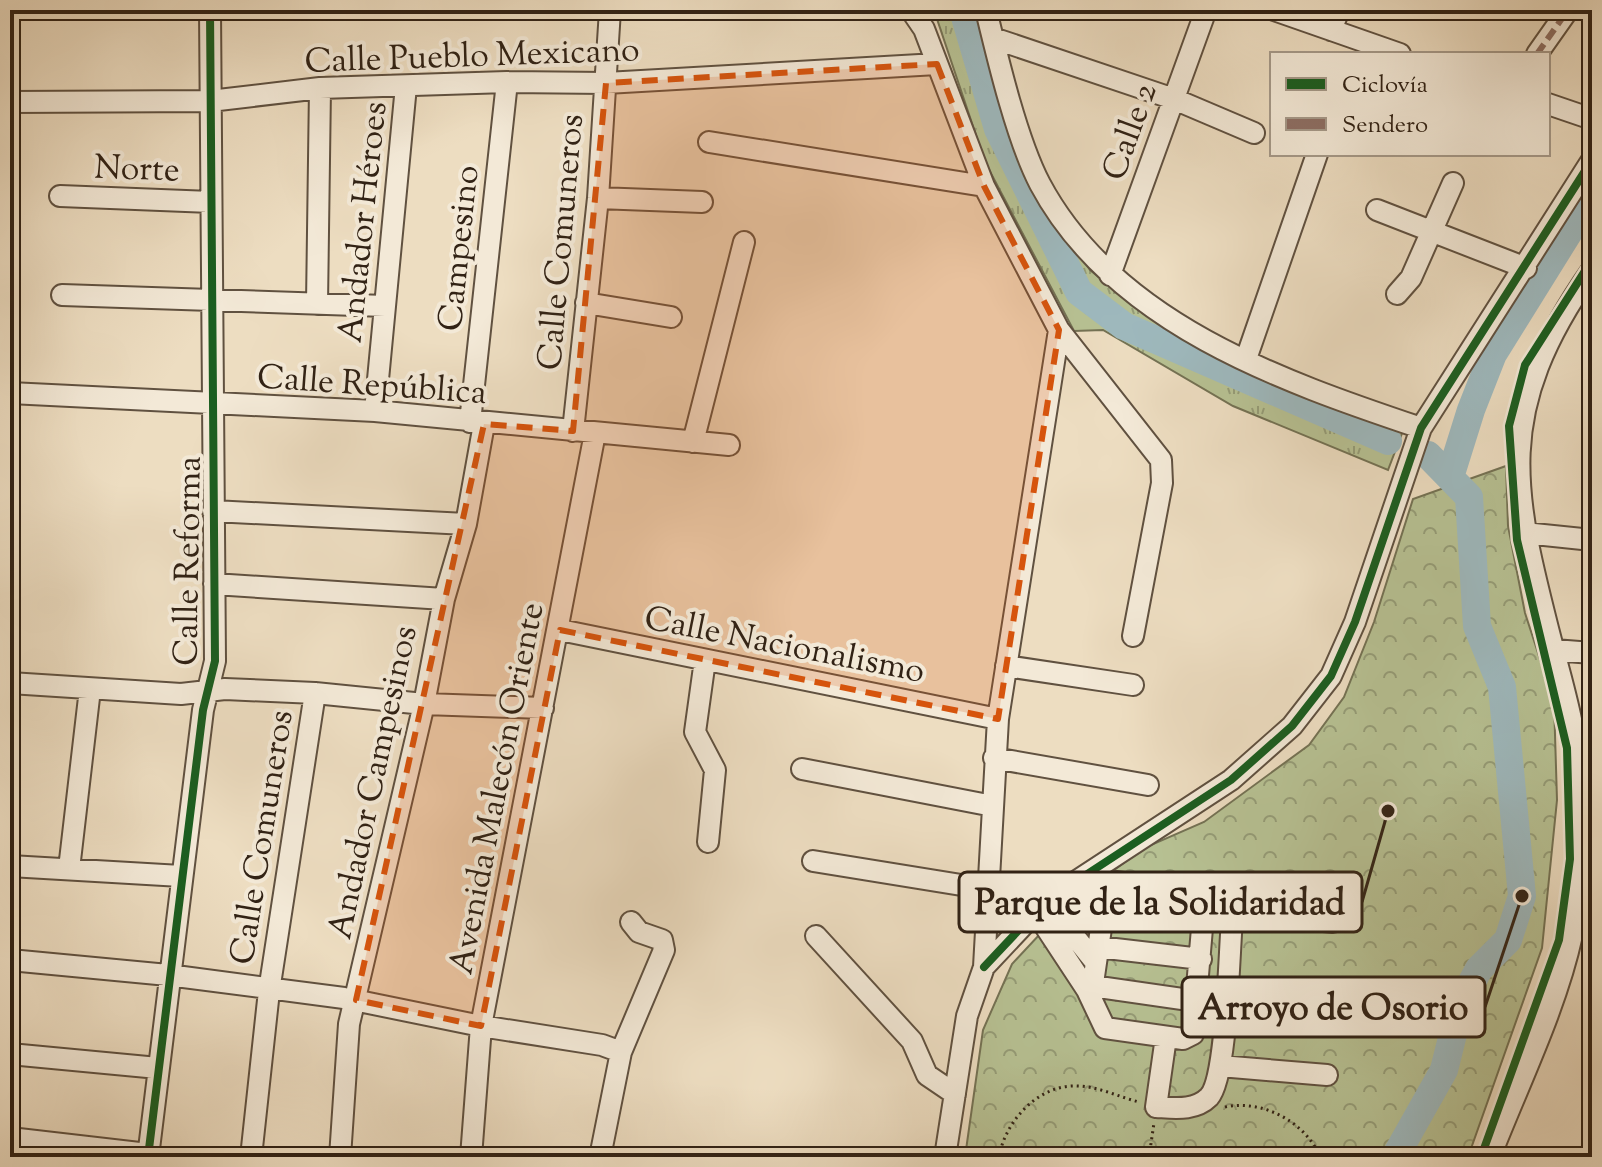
<svg xmlns="http://www.w3.org/2000/svg" width="1602" height="1167" viewBox="0 0 1602 1167" font-family="'Sorts Mill Goudy',serif">
<style>
.grass{fill:url(#grass-tufts);stroke:#747254;stroke-width:2}
.park{fill:url(#park-crowns);stroke:#747254;stroke-width:2}
.lines{fill:none;stroke-linecap:round;stroke-linejoin:round}
.river{stroke:#9eb9be;stroke-width:28}
.minor-casing{stroke:#605140;stroke-width:24}
.path{stroke:#312215;stroke-width:3;stroke-dasharray:2 4;stroke-linecap:butt}
.minor{stroke:#f3e9d7;stroke-width:20}
.quiet{stroke:#8d6e63;stroke-width:6;stroke-dasharray:12 6;stroke-linecap:butt}
.cycleway-casing{stroke:#f3e9d7;stroke-width:13}
.cycleway{stroke:#1b5e20;stroke-width:8}
.marked{fill:#d6540d;fill-opacity:0.2;stroke:#d6540d;stroke-width:6;stroke-dasharray:16 10;stroke-linejoin:round}
.labels{text-anchor:middle;stroke-width:8;stroke-linejoin:round;paint-order:stroke}
.street-label{font-size:34px;fill:#312215;stroke:#f3e9d7}
.leader{fill:none;stroke:#312215;stroke-width:3}
.callout-dot{fill:#312215;stroke:#f3e9d7;stroke-width:3}
.callout{fill:#f3e9d7;stroke:#312215;stroke-width:3}
.callout-label{font-size:36px;text-anchor:middle;font-weight:bold;fill:#312215}
</style>
<defs>
<pattern id="grass-tufts" width="24" height="20" patternUnits="userSpaceOnUse" patternTransform="scale(2)"><rect width="24" height="20" fill="#b7c193"/><path d="M3 7l-1-3M5 7V3M7 7l1-3M15 17l-1-3M17 17v-4M19 17l1-3" fill="none" stroke="#959c77"/></pattern>
<pattern id="park-crowns" width="20" height="18" patternUnits="userSpaceOnUse" patternTransform="scale(2)"><rect width="20" height="18" fill="#b7c193"/><path d="M2 6a3 3 0 1 1 6 0M12 15a3 3 0 1 1 6 0" fill="none" stroke="#959c77"/></pattern>
</defs>
<rect width="100%" height="100%" fill="#edddc1"/>
<filter id="stains"><feTurbulence type="fractalNoise" baseFrequency=".0025" numOctaves="4"/><feColorMatrix values="0 0 0 0 .2 0 0 0 0 .09 0 0 0 0 .02 0 0 0 .5 -.17"/></filter>
<radialGradient id="worn" r=".72"><stop offset=".6" stop-color="#630" stop-opacity="0"/><stop offset="1" stop-color="#630" stop-opacity=".3"/></radialGradient>
<!-- grass -->
<path class="grass" d="M934,10H973L1032,179L1090,270L1121,295L1227,358L1404,428L1388,470L1233,406L1103,330L1074,331L985,162Z"/>
<!-- park -->
<path class="park" d="M1506,466L1508,526L1525,613L1554,702L1557,800L1542,948L1468,1157H965L983,1030L1012,964L1068,904L1144,848L1204,822L1309,745L1344,697L1374,622L1413,499Z"/>
<g class="lines">
<!-- river -->
<path class="river" d="M963,10L998,129L1079,292L1124,326L1388,441
M1450,477L1471,410L1493,354L1592,195
M1395,1157L1444,1070L1461,1002L1479,969L1508,940L1522,896L1502,687L1477,626L1469,497L1428,455"/>
<!-- minor casing -->
<g class="minor-casing">
<path id="minor" d="M911,10L924,29L984,186L1059,330L1161,460L1162,483L1133,636
M986,10C998,60 1017,140 1040,184C1114,323 1281,381 1421,428
M1274,10L1400,54
M1331,30L1339,10
M993,38L1174,99L1254,133
M1537,54L1568,10
M10,102L210,101L320,88L507,82L606,83L937,64
M1548,104L1592,119
M709,142L984,186
M60,196L211,202
M598,198L702,202
M1377,210L1526,268
M1110,275L1206,10
M1397,294L1411,278L1453,183
M62,295L385,306
M586,303L671,317
M317,304L320,88
M1246,359L1317,154
M10,393L375,411L729,445
M375,411L406,86
M470,422L507,82
M573,431L598,198L610,10
M693,442L744,242
M213,511L466,524
M1524,533L1592,540
M214,584L444,599
M560,630L998,719
M1554,650L1592,653
M705,660L695,732L715,770L708,842
M1006,666L1133,685
M10,683L181,694L225,689L315,693L424,704L543,708
M994,758L1148,785
M802,769L993,806
M813,861L986,889
M10,866L181,876
M69,869L90,689
M1046,901L1096,963
M1104,910L1205,922
M1035,911L1087,990L1105,1028L1183,1039L1193,1034L1205,893L1116,882L1107,887L1091,997
M816,936L912,1041L927,1075L955,1094
M1098,947L1201,959
M10,960L168,975L344,998L481,1026L602,1045L621,1052
M984,967L1046,901L1231,780L1292,726L1331,676L1355,622L1421,428L1592,160
M1092,986L1196,1001
M1166,1037L1156,1107C1175,1108 1195,1111 1209,1097C1227,1078 1229,952 1232,920L1245,913L1333,922
M10,1054L158,1068
M1220,1066L1327,1075
M10,1138L148,1154
M148,1157L203,710L215,661L210,10
M251,1157L269,991L315,693
M340,1157L349,1024L424,704L444,599L466,524L484,424
M471,1157L481,1026L595,433
M600,1157L621,1052L664,950L662,940L639,932L631,922
M945,1157L967,1016L984,967L998,719L1059,330
M1490,1157C1517,1087 1556,1009 1572,935C1582,888 1581,833 1579,784C1578,737 1565,693 1553,648C1512,489 1492,413 1592,270"/>
</g>
<!-- path -->
<path class="path" d="M1225,1107C1262,1099 1306,1122 1320,1157
M999,1157C1005,1121 1039,1084 1077,1086C1097,1086 1119,1097 1139,1102
M1149,1157L1154,1123"/>
<!-- minor -->
<use href="#minor" class="minor"/>
<!-- quiet -->
<path class="quiet" d="M1537,54L1568,10"/>
<!-- cycleway casing -->
<g class="cycleway-casing">
<path id="cycleway" d="M984,967L1046,901L1231,780L1292,726L1331,676L1355,622L1421,428L1592,160
M148,1157L203,710L215,661L210,10
M1481,1157L1559,940L1570,859L1567,748L1517,540L1509,426L1525,365L1592,260"/>
</g>
<!-- cycleway -->
<use href="#cycleway" class="cycleway"/>
</g>
<!-- marked area -->
<path class="marked" d="M937,64L984,186L1059,330L998,719L560,630L481,1026L356,1000L484,424L573,431L606,83Z"/>
<g class="labels">
<!-- street labels -->
<g class="street-label">
<text transform="translate(472 54) rotate(-2)" y="12">Calle Pueblo Mexicano</text>
<text transform="translate(1128 131) rotate(-70)" y="12">Calle 2</text>
<text transform="translate(137 167) rotate(2)" y="12">Norte</text>
<text transform="translate(361 222) rotate(-84)" y="12">Andador Héroes</text>
<text transform="translate(559 242) rotate(-85)" y="12">Calle Comuneros</text>
<text transform="translate(457 248) rotate(-84)" y="12">Campesino</text>
<text transform="translate(372 383) rotate(4)" y="12">Calle República</text>
<text transform="translate(186 561) rotate(-89)" y="12">Calle Reforma</text>
<text transform="translate(785 643) rotate(11)" y="12">Calle Nacionalismo</text>
<text transform="translate(371 782) rotate(-78)" y="12">Andador Campesinos</text>
<text transform="translate(495 788) rotate(-79)" y="12">Avenida Malecón Oriente</text>
<text transform="translate(260 837) rotate(-81)" y="12">Calle Comuneros</text>
</g>
</g>
<!-- callouts -->
<path class="leader" d="M1388 811L1362 902M1522 896L1485 1007"/>
<g class="callout-dot">
<circle cx="1388" cy="811" r="8"/>
<circle cx="1522" cy="896" r="8"/>
</g>
<g class="callout">
<rect x="959" y="872" width="403" height="60" rx="8"/>
<rect x="1182" y="977" width="303" height="60" rx="8"/>
</g>
<g class="callout-label">
<text x="1160" y="914">Parque de la Solidaridad</text>
<text x="1333" y="1019">Arroyo de Osorio</text>
</g>
<!-- margin -->
<rect width="1602" height="1167" fill="none" stroke="#edddc1" stroke-width="40"/>
<rect x="12" y="12" width="1578" height="1143" fill="none" stroke="#312215" stroke-width="4"/>
<rect x="20" y="20" width="1562" height="1127" fill="none" stroke="#312215" stroke-width="2"/>
<!-- legend -->
<rect x="1270" y="52" width="280" height="104" fill="#f3e9d7" stroke="#a59989" stroke-width="2"/>
<rect x="1286" y="78" width="40" height="12" fill="#1b5e20" stroke="#a59989" stroke-width="2"/>
<text x="1342" y="92" font-size="24" fill="#312215">Ciclovía</text>
<rect x="1286" y="118" width="40" height="12" fill="#8d6e63" stroke="#a59989" stroke-width="2"/>
<text x="1342" y="132" font-size="24" fill="#312215">Sendero</text>
<rect width="100%" height="100%" filter="url(#stains)"/>
<rect width="100%" height="100%" fill="url(#worn)"/>
</svg>
